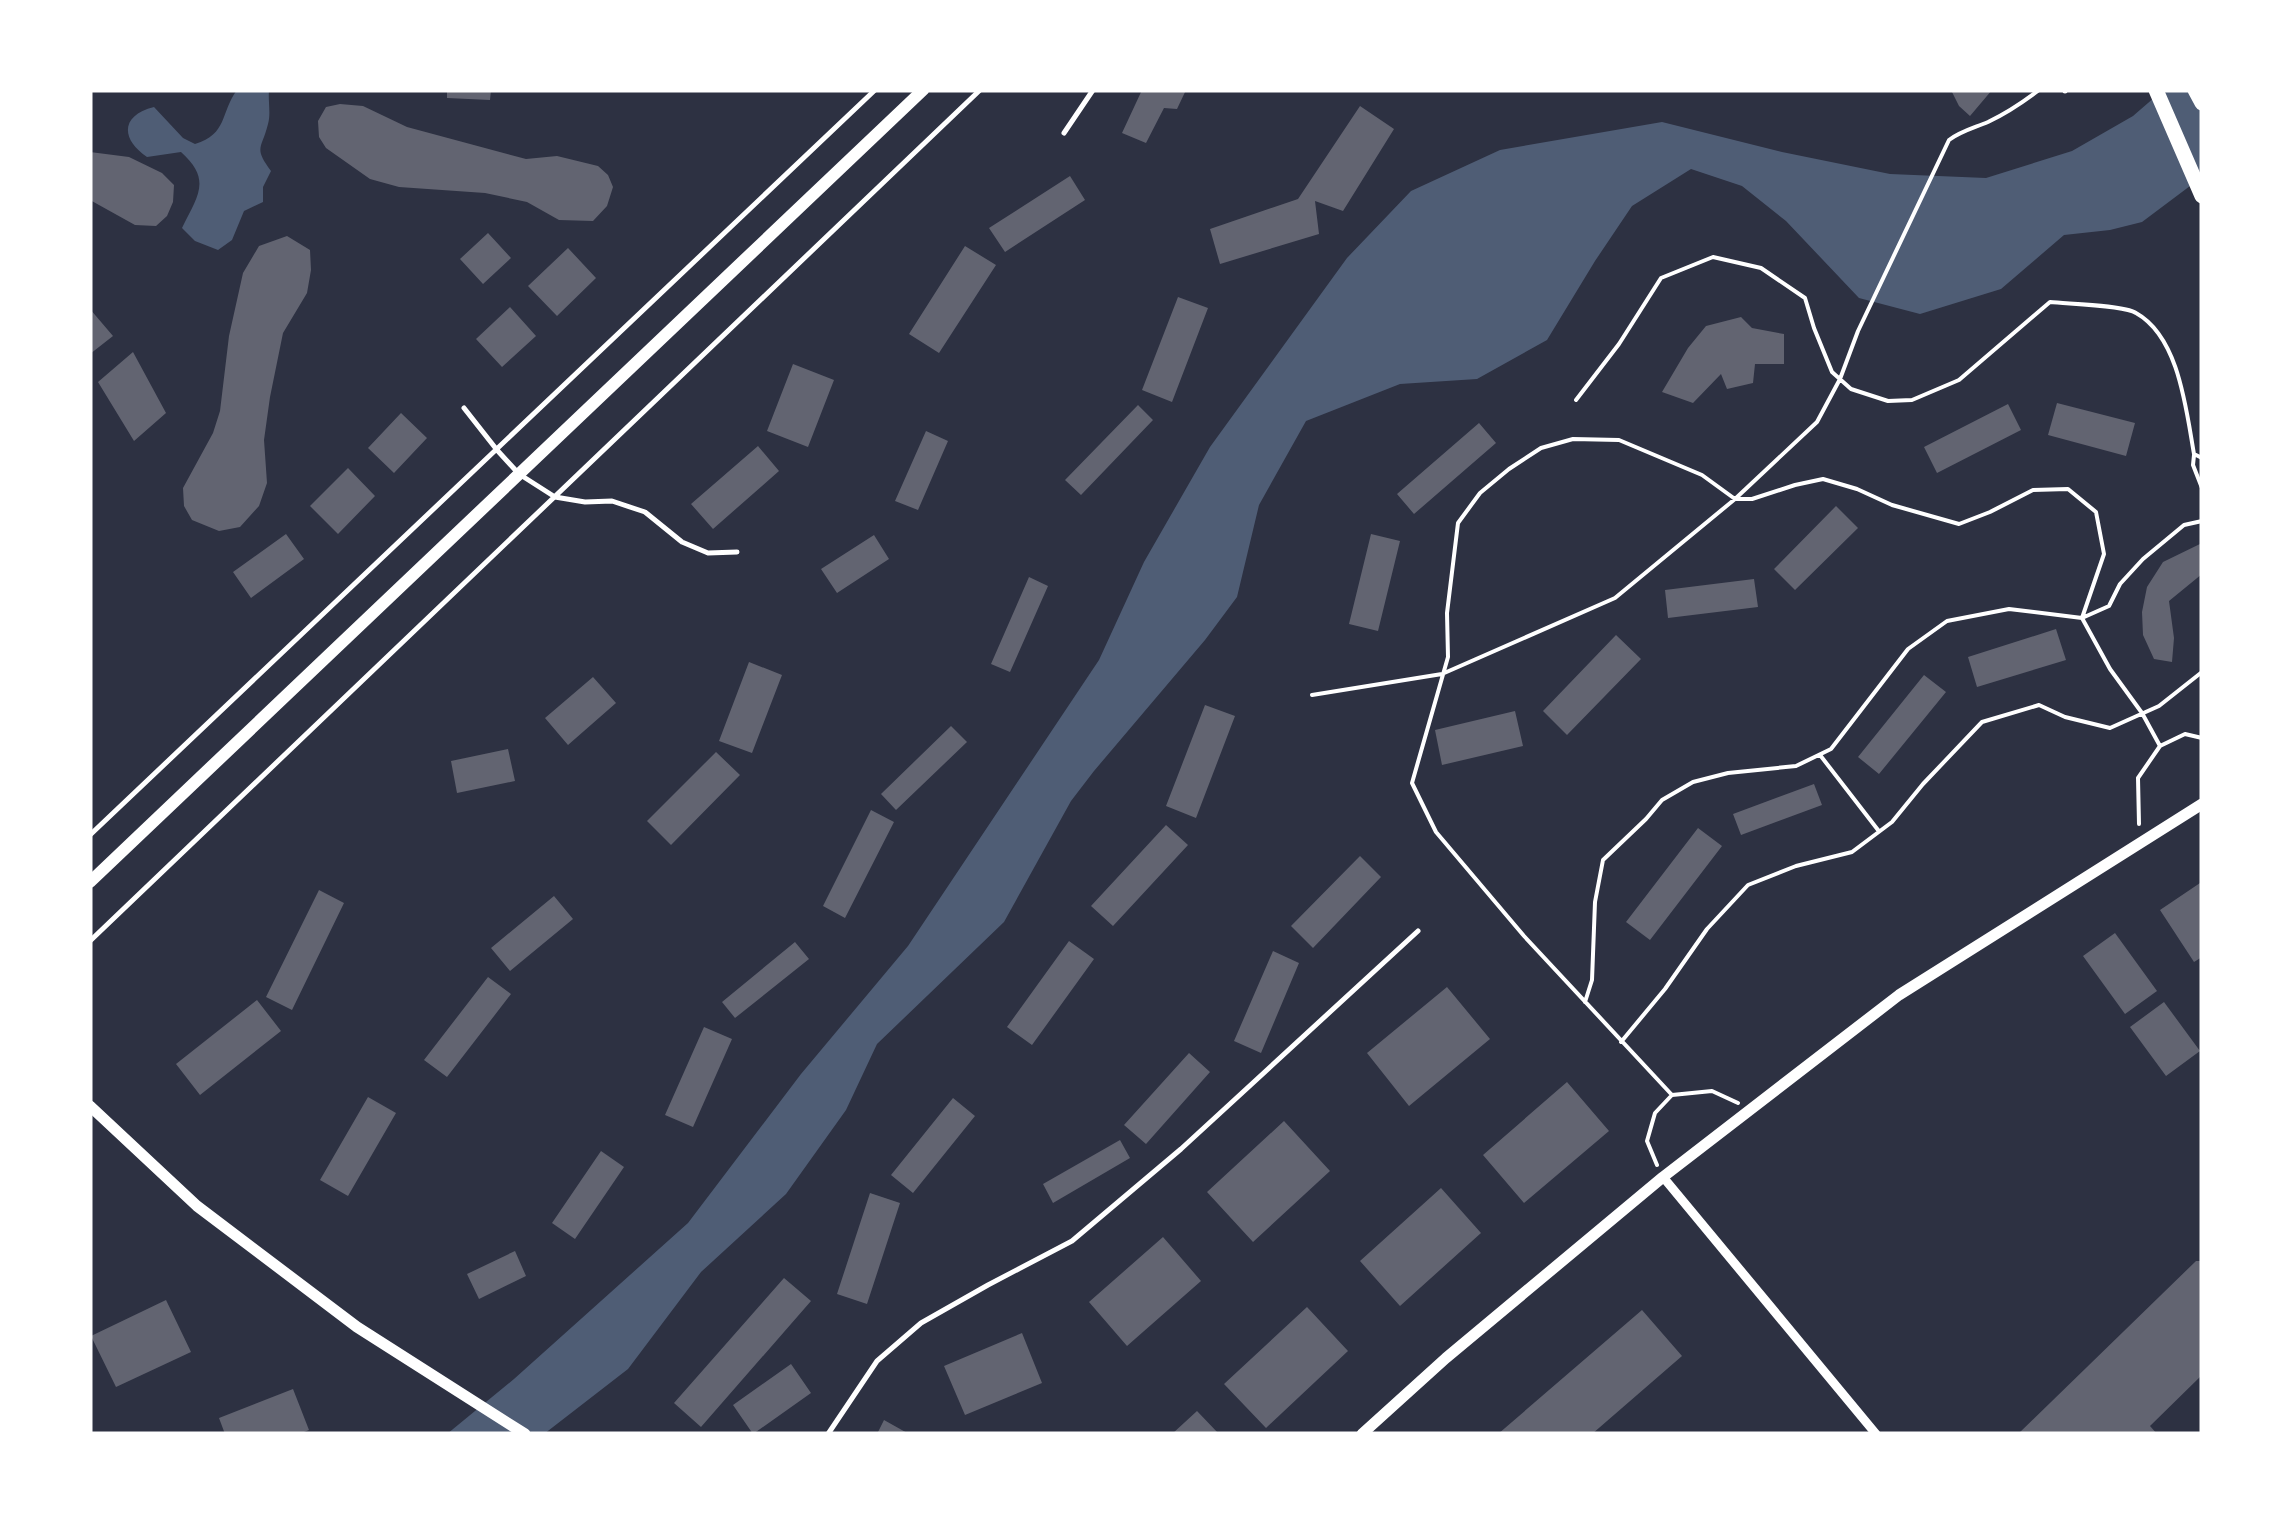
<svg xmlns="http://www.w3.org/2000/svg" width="2292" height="1524" viewBox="0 0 2292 1524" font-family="'Varela Round',sans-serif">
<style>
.water{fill:#4f5d75}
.building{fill:#626471}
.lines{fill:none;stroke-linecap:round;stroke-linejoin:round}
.path{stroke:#fff;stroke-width:4}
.service{stroke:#fff;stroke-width:5}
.minor{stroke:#fff;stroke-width:9}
.tertiary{stroke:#fff;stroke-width:11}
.secondary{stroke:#fff;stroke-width:12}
.primary{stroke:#fff;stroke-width:15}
</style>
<rect width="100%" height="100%" fill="#2d3142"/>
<!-- water -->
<path class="water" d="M237,90H269C268,101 271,114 268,124C262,149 253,147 271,171L263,187V202L244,211L232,240L218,250L195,241L182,228C198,195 212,180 181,152L147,157C120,139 121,115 154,107L183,138L195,144C228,134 220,113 237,90Z
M2163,90H2202V177L2142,222L2110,230L2064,235L2001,289L1920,314L1859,298L1786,221L1742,186L1691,169L1632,206L1595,261L1547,340L1477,379L1400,384L1306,421L1259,505L1237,597L1205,640L1094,771L1071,801L1004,922L877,1044L846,1110L786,1194L701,1272L628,1369L544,1434H447L514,1379L688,1223L801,1074L908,946L1099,660L1144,562L1210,447L1347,258L1411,191L1500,150L1662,122L1782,152L1890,174L1986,178L2072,151L2133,116Z"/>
<!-- building -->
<path class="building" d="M447,90H491L490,100L447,98Z
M1142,90H1186L1177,109L1164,108L1146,143L1122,133Z
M1951,90H1992L1970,116L1959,106Z
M340,104L363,106L407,127L526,159L557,156L598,166L608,175L613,187L607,206L593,221L559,220L527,202L485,193L399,187L370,179L326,148L319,137L318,121L326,107Z
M1360,106L1394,129L1343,211L1315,201L1319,234L1220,264L1210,229L1298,199Z
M90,152L129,157L162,173L174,185L173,202L167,216L156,226L135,225L90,200Z
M1070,176L1085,200L1005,252L989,228Z
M488,233L511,258L483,284L460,259Z
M287,236L310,250L311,270L307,293L283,333L270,397L264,440L267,483L259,506L240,527L219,531L192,520L184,506L183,488L213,433L220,411L229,336L243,273L259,246Z
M965,246L996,265L939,353L909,334Z
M568,248L596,278L557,316L528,286Z
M1178,297L1208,308L1172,402L1142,390Z
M510,307L536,336L502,367L476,339Z
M90,309L113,336L90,354Z
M1741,317L1752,328L1784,334V364H1755L1753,383L1727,389L1721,374L1693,403L1662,392L1688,348L1706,326Z
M133,352L166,413L134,441L98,382Z
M793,364L834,380L808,447L767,431Z
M2057,403L2135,423L2126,456L2048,435Z
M2008,404L2021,430L1937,473L1924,447Z
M1138,405L1153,420L1081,495L1065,480Z
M401,413L427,438L394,473L368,448Z
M1479,423L1496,443L1414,514L1397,494Z
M926,431L948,441L918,510L895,501Z
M758,446L779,471L713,529L691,504Z
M348,468L375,496L338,534L310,506Z
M1836,506L1858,528L1795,590L1774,569Z
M286,534L304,559L251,598L233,572Z
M1371,534L1400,541L1378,631L1349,624Z
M874,535L889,559L837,593L821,569Z
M2202,543V574L2169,601L2174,638L2172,662L2154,659L2143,635L2142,612L2147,587L2163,562Z
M1029,577L1048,586L1010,672L991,664Z
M1754,579L1758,607L1668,618L1665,590Z
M2056,629L2066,660L1977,687L1968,657Z
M1616,635L1641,659L1567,735L1543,711Z
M749,662L782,675L752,753L719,741Z
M1924,675L1946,692L1879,774L1858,757Z
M593,677L616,703L568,745L545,718Z
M1205,705L1235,716L1196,818L1166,806Z
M1515,711L1523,746L1442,765L1435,730Z
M951,726L967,742L896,810L881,794Z
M508,749L515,781L457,793L451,761Z
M716,752L740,775L671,845L647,821Z
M1814,784L1822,805L1741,835L1733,814Z
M871,810L894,822L845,918L823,906Z
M1166,825L1188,845L1113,926L1091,906Z
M1698,828L1722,846L1650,940L1626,922Z
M1360,856L1381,877L1313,948L1291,926Z
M2200,883L2202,886V957L2194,962L2160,910Z
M319,890L344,903L292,1010L266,997Z
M554,896L573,919L510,971L491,948Z
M2115,933L2157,991L2125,1014L2083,956Z
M1069,941L1094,959L1032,1045L1007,1027Z
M795,942L809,959L735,1018L722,1002Z
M1273,951L1299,963L1261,1053L1234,1041Z
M488,977L511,994L447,1077L424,1060Z
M1447,987L1490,1039L1409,1106L1367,1053Z
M257,1000L281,1031L200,1095L176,1064Z
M2164,1002L2200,1051L2166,1076L2130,1027Z
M704,1027L732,1039L693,1127L665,1115Z
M1189,1053L1210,1072L1146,1144L1124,1125Z
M1567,1082L1609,1131L1524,1203L1483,1155Z
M368,1097L396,1113L348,1196L320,1180Z
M953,1098L975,1116L913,1193L891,1175Z
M1284,1121L1330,1171L1253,1242L1207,1192Z
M1120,1140L1130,1158L1053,1203L1043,1184Z
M601,1151L624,1167L575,1239L552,1223Z
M1441,1188L1481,1233L1400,1306L1360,1261Z
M870,1193L900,1203L867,1304L837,1294Z
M1163,1237L1201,1281L1127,1346L1089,1302Z
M515,1251L526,1276L479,1299L467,1274Z
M2196,1261H2202V1375L2150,1426L2157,1434H2018Z
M784,1278L811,1301L701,1427L674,1403Z
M166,1300L191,1352L116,1387L91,1336Z
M1307,1307L1348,1351L1266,1428L1224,1384Z
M1642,1310L1682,1356L1592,1434H1498Z
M1022,1333L1042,1383L965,1415L944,1366Z
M791,1364L811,1393L753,1434L733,1405Z
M293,1389L309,1430L299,1434H225L219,1418Z
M1197,1411L1219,1434H1172Z
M884,1420L909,1434H877Z"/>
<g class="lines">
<!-- path -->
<path class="path" d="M1576,400L1619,344L1661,278L1713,257L1761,268L1805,298L1814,328L1832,372L1851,389L1888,401L1912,400L1959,380L2050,302C2069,304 2123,305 2136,313C2179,337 2186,409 2194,454L2202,458
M2194,455L2193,465L2202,488
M1312,695L1442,674L1615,598L1735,499L1817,422L1840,379L1858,331L1949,140C1961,131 1974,128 1988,122C2007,113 2022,103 2039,90
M2160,746L2185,734L2202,738
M1820,755L1878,830
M2139,824L2138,778L2160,746L2142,713L2110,669L2082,618L2109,606L2120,584L2143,559L2184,525L2202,521
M1585,1002L1592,980L1595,902L1603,860L1646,819L1662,800L1693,782L1728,773L1796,766L1831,749L1908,649L1947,621L2009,609L2082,618L2104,554L2096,512L2068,489L2033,490L1990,512L1959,524L1892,505L1857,489L1823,479L1795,485L1752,499H1735L1702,475L1619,440L1573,439L1541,448L1509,469L1480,493L1458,523L1447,613L1448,657L1412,783L1436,832L1524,936L1672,1095L1712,1091L1738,1103
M1621,1042L1665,989L1707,929L1748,885L1796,866L1852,852L1892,822L1923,784L1982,722L2039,705L2065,717L2110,728L2159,706L2202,672
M1657,1165L1647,1141L1655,1113L1672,1095"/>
<!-- service -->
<path class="service" d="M2065,90V91
M1064,133L1093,90
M464,408L497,450L519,474L555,497L585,502L612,501L645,512L682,542L708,553L737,552
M90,835L875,90
M90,941L980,90
M828,1434L877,1361L921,1323L988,1285L1072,1241L1181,1149L1418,931"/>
<!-- minor -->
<path class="minor" d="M1663,1177L1876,1434"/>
<!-- tertiary -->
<path class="tertiary" d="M90,1106L197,1206L357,1327L525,1434
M1362,1434L1446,1358L1663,1177L1899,995L2202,804"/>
<!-- secondary -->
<path class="secondary" d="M90,882L923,90"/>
<!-- primary -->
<path class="primary" d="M2156,90L2202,196
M2195,90L2202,103"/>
</g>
<!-- border -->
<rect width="2292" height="1524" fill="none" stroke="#ffffff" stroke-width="185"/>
</svg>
